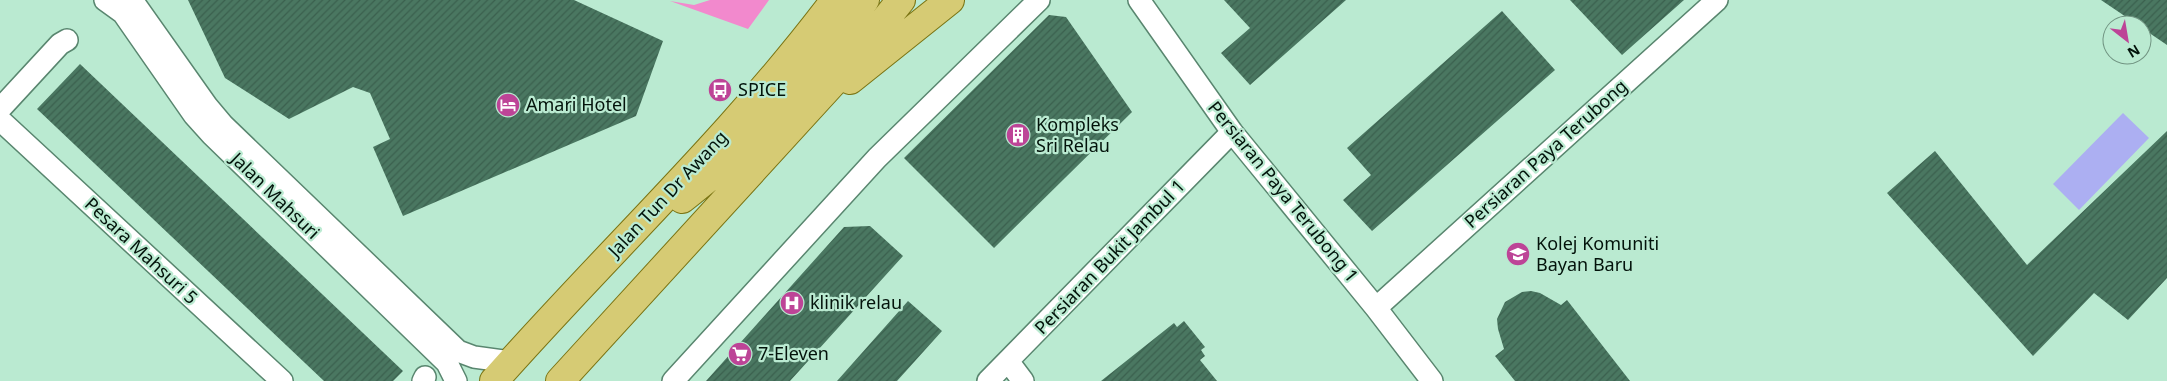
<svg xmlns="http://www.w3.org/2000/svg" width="2167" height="381" viewBox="0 0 2167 381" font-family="'Noto Sans',sans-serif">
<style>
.green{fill:#f289cd}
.water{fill:#acaff2}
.building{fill:url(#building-hatch)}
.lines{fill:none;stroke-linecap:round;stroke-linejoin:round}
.street-casing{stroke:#59866f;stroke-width:24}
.primary-casing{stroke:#7a7413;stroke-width:30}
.street{stroke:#fff;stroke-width:21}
.primary{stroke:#d6cb74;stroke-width:28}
.labels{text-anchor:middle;stroke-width:4.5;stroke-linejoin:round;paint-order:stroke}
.poi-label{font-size:18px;fill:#03130b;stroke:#baead1;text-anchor:start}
.street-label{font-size:18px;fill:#03130b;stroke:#baead1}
</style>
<defs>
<pattern id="building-hatch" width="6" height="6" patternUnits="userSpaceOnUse" patternTransform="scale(1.25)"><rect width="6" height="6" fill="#4a7761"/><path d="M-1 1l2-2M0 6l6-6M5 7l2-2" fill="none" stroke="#3b604e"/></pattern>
</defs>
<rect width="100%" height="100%" fill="#baead1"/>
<!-- green -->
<path class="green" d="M710,0H769L748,29L670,1L694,5Z"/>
<!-- water -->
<path class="water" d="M2123,113L2149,138L2079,210L2053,184Z"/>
<!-- building -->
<path class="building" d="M188,0H574L663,41L636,116L403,216L373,147L390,139L370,93L353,87L289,119L225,78Z
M1224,0H1346L1250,85L1221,53L1250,28Z
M1570,0H1684L1622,55Z
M2101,0H2167V45L2142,28V25H2138Z
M1502,11L1555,70L1372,231L1343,200L1371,175L1347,148Z
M1049,15L1066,17L1132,112L994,248L904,158Z
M80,64L403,371L393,381H324L37,109Z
M2167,131V278L2128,320L2094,293L2033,356L1887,193L1935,151L2027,265Z
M870,226L903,256L790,381H706L844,227Z
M1531,291L1540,293L1561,305L1567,300L1630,381H1515L1495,356L1504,349L1498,329L1497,319L1505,302L1522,292Z
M908,301L942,331L897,381H837Z
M1184,321L1205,347L1201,350L1205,356L1200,360L1217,381H1101L1174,323L1177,327Z"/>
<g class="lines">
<!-- street casing -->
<g class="street-casing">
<path id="street" d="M105,0L123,13L194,115L212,135L447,363L456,381
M132,0L207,106L223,125L458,351L474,357L511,362
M1139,0L1232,132L1376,308L1432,381
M0,109L60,44L67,40
M0,120L282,381
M1376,308L1717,0
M1008,361L1023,381
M423,381L425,377
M673,381L877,158L1039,0
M988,381L1232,132"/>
</g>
<!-- primary casing -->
<g class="primary-casing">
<path id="primary" d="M850,80L950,0
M682,199C697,187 712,175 726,163C779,114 823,57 865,0
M494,381C607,253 732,137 835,0
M560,381L849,65L901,0"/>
</g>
<!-- street -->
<use href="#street" class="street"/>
<!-- primary -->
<use href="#primary" class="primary"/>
</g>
<!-- icons -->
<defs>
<g id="bus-disc" transform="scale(1.25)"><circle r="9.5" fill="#bd4497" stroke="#baead1"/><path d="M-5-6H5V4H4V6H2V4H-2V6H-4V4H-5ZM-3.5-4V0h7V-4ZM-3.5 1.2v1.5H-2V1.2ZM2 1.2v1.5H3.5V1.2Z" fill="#fff"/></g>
<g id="hotel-disc" transform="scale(1.25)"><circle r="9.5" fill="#bd4497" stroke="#baead1"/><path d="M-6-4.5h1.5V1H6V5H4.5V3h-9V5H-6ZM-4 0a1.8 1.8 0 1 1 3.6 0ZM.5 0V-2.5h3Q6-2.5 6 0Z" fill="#fff"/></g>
<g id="building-disc" transform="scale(1.25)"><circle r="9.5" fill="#bd4497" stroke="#baead1"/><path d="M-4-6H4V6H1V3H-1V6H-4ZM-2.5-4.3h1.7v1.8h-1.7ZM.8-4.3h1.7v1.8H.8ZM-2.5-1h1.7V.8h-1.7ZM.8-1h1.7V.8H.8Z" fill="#fff"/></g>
<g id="university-disc" transform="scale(1.25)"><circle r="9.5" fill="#bd4497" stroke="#baead1"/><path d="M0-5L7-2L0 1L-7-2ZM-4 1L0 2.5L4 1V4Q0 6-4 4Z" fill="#fff"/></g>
<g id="hospital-disc" transform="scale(1.25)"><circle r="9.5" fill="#bd4497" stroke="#baead1"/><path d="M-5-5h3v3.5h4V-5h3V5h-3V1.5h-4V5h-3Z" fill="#fff"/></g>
<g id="supermarket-disc" transform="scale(1.25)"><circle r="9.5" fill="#bd4497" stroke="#baead1"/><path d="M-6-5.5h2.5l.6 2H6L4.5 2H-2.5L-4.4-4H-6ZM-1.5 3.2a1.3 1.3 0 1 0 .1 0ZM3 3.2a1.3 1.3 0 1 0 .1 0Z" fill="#fff"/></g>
</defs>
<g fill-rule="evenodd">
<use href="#bus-disc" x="720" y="90"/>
<use href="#hotel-disc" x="508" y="105"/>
<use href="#building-disc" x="1018" y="135"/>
<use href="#university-disc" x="1518" y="254"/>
<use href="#hospital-disc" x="792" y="303"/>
<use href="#supermarket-disc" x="740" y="354"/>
</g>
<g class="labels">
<!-- poi labels -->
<g class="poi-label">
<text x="738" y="96">SPICE</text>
<text x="526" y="111">Amari Hotel</text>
<text x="1036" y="131">Kompleks<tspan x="1036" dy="21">Sri Relau</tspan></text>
<text x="1536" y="250">Kolej Komuniti<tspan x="1536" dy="21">Bayan Baru</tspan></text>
<text x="810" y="309">klinik relau</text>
<text x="758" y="360">7-Eleven</text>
</g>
<!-- street labels -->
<g class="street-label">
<text transform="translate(1546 154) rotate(-42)" y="6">Persiaran Paya Terubong</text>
<text transform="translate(1283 192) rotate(51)" y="6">Persiaran Paya Terubong 1</text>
<text transform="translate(668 194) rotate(-47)" y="6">Jalan Tun Dr Awang</text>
<text transform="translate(275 196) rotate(44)" y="6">Jalan Mahsuri</text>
<text transform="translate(141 251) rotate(43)" y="6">Pesara Mahsuri 5</text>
<text transform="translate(1110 257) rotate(-46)" y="6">Persiaran Bukit Jambul 1</text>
</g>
</g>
<!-- north arrow -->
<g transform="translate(2127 40) rotate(149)"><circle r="24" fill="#baead1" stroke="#719482"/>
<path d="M0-4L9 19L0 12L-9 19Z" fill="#bd4497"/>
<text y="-8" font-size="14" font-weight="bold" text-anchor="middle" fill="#03130b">N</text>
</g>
</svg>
